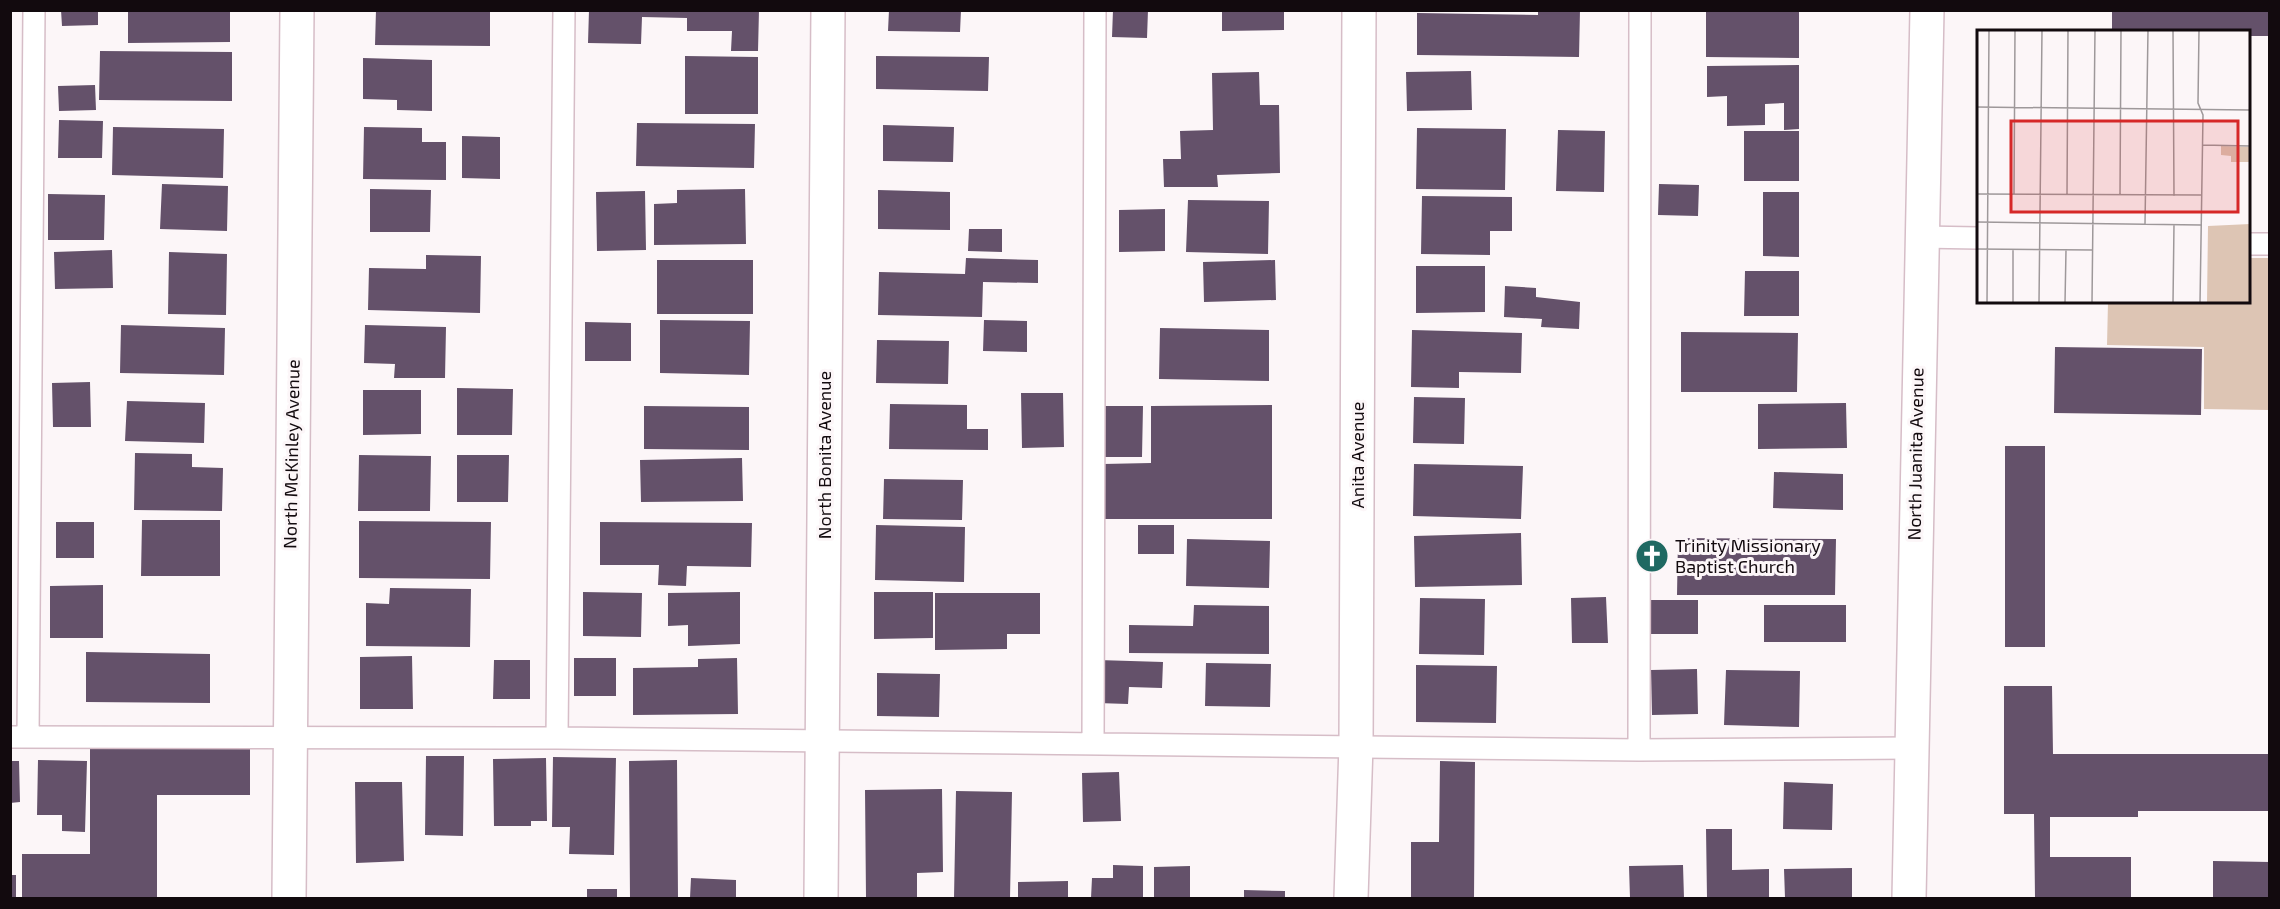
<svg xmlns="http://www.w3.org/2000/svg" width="2280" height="909" viewBox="0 0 2280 909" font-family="'Exo 2',sans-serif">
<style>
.green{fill:#ddc5b4}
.building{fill:#64516a}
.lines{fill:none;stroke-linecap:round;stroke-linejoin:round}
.lane-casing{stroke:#d6bdc7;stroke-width:24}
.street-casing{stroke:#d6bdc7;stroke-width:36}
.lane{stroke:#fff;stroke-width:21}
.street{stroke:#fff;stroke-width:33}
.labels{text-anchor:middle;stroke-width:6;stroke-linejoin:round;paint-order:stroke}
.street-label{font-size:18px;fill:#120a0e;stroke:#fcf6f8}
.poi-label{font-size:18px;fill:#120a0e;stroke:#fcf6f8;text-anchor:start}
.inset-road{fill:none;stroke:#9e989a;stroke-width:1.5}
.view{fill:#d62828;fill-opacity:0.15;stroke:#d62828;stroke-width:3}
.inset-edge{fill:none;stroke:#120a0e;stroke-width:3}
</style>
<rect width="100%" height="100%" fill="#fcf6f8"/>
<!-- green -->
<path class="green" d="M2249,258H2269V410L2204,409V347L2107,345L2108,302H2248Z"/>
<!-- building -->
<path class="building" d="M61,10H98V25L62,26Z
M128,10H230V42L128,43Z
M376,10H490V46L375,45Z
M589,10H759L758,51H731L732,31H687V18L642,17L641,44L588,43Z
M889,10H961L960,32L888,31Z
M1113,10H1148L1147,38L1112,37Z
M1222,10H1284V30L1222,31Z
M1538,10H1580L1579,57L1417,55V13L1538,15Z
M1706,10H1799V58L1706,57Z
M2112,10H2270V36H2248V32H2112Z
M100,51L232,52V101L99,100Z
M685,56L758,57V114H685Z
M876,56L989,57L988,91L876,89Z
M363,58L432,60V111L397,110V100L363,99Z
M1799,65V129L1784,130V103L1765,104V125L1727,126V96L1707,97V66Z
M1471,71L1472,110L1407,111L1406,72Z
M1259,72L1260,105H1279L1280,173L1217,175L1218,187H1164L1163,159H1181L1180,131L1213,130L1212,73Z
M95,85L96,110L59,111L58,86Z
M59,120L103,121L102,158H58Z
M637,123L755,124L754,168L636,166Z
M883,125L954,127L953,162L883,161Z
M113,127L224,129L223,178L112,175Z
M364,127L422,128V142H446V180L363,179Z
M1417,128L1506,129L1505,190L1416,189Z
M1558,130L1605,131L1604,192L1556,191Z
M1744,131H1799V181H1744Z
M462,136L500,137V179L462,178Z
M162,184L228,186L227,231L160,229Z
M1659,184L1699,185L1698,216L1658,215Z
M370,189L431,190L430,232H370Z
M745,189L746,244L654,245V204L677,203V190Z
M878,190L950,192V230L878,229Z
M645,191L646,250L597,251L596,192Z
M1763,192H1799V257L1763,256Z
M48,194L105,195L104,240H48Z
M1422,196L1512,197V231H1490V255L1421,254Z
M1188,200L1269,201L1268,254L1186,252Z
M1165,209V251L1119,252V210Z
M969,229H1002V252L968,251Z
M112,250L113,288L55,289L54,252Z
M169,252L227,254L226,315L168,314Z
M426,255L481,256L480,313L368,310L369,268L426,269Z
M966,258L1038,260V283L983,282L982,317L878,315L879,272L965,274Z
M657,260H753V314H657Z
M1275,260L1276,300L1204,302L1203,262Z
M1416,266H1485V312L1416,313Z
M1745,271H1799V316H1744Z
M1505,286L1536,288V297L1580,302L1579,329L1541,327L1542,319L1504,317Z
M660,320L750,321L749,375L660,373Z
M984,320L1027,321V352L983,351Z
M585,322L631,323V361H585Z
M121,325L225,328L224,375L120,373Z
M365,325L446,327L445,378H394L395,364L364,363Z
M1160,328L1269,330V381L1159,379Z
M1412,330L1522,333L1521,373L1459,372V388L1411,387Z
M1681,332L1798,333L1797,392H1681Z
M877,340L949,341L948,384L876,383Z
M2055,347L2202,349L2201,415L2054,413Z
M90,382L91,427H53L52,383Z
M457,388L513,389L512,435H457Z
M363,390H421V434L363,435Z
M1021,393H1063L1064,447L1022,448Z
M1414,397L1465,398L1464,444L1413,443Z
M127,401L205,403L204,443L125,441Z
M1846,403L1847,448L1758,449V404Z
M890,404L967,405V429H988V450L889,449Z
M1272,405V519H1103V464L1151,463V406Z
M644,406L749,407V450L644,449Z
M1104,406H1143L1142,457H1103Z
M2005,446H2045V647H2005Z
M135,453L192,454V467L223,468L222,511L134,510Z
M359,455L431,456L430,511H358Z
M457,455H509L508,502H457Z
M742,458L743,501L641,502L640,460Z
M1414,464L1523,466L1521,519L1413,516Z
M1774,472L1843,474V510L1773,508Z
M884,479L963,480L962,520L883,519Z
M142,520H220V576H141Z
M359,521L491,522L490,579L359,578Z
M56,522H94V558H56Z
M600,522L752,523L751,567L687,566L686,586L658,585L659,565H600Z
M876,525L965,527L964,582L875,580Z
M1138,525H1174V554H1138Z
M1521,533L1522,585L1415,587L1414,536Z
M1678,538L1836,539L1835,595H1677Z
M1187,539L1270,541L1269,588L1186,586Z
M103,585V638H50V586Z
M390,588L471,589L470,647L366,646V603L389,604Z
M583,592L642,593L641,637L583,636Z
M740,592V644L688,646V625L668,626V593Z
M874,592H933V638L874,639Z
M935,593H1040V634H1007V649L935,650Z
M1606,597L1608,643H1572L1571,598Z
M1420,598L1485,599L1484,655L1419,654Z
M1644,600H1698V634H1643Z
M1194,605L1269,606V654L1129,653V625L1193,626Z
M1764,605H1846V642H1764Z
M86,652L210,654V703L86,702Z
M412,656L413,709H360V657Z
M574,658H616V696H574Z
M737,658L738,714L633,715V668L698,667V659Z
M494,660H530V699H493Z
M1098,660L1163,662L1162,688L1129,687L1128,704L1097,703Z
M1206,663L1271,664L1270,707L1205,706Z
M1416,665L1497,666L1496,723L1416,722Z
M1697,669L1698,714L1652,715L1651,670Z
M1726,670L1800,671L1799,727L1724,725Z
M877,673L940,674L939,717L877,716Z
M2004,686H2052L2053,754H2270V811H2138V817H2050V857H2131V898H2035L2034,814H2004Z
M90,746L250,747V795H157V898H22V854H90Z
M426,756H464L463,836L425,835Z
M553,757L616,758L614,855L569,854L570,827H552Z
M546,758L547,821H531V826H494L493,759Z
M38,760L87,761L85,832L62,831V815H37Z
M677,760L678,898H630L629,761Z
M10,761H19L20,802L10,803Z
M1440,761L1475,762L1474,898H1411V842H1439Z
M1119,772L1121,821L1083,822L1082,773Z
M355,782H402L404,861L356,863Z
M1784,782L1833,784L1832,830L1783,829Z
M942,789L943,872L917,873V898H866L865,790Z
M956,791L1012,792L1010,898H954Z
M1706,829H1732V870L1769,869V898H1707Z
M2213,861L2270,862V898H2213Z
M1113,865L1143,866V898H1091L1092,878H1113Z
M1683,865L1684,898H1630L1629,866Z
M1190,866V898H1154V867Z
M1852,868V898H1785L1784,869Z
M10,875H16V898H10Z
M691,878L736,880V898H690Z
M1068,881V898H1018V882Z
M587,889H617V898H587Z
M1244,890L1285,891V898H1244Z"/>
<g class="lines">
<!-- lane casing -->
<g class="lane-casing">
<path id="lane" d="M1921,237L1978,238
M2248,244H2270
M10,737L557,738L1639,750L1911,748
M28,737L34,10
M557,738L564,10
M1093,744L1095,10
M1639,750L1640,10"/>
</g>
<!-- street casing -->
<g class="street-casing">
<path id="street" d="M289,898L297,10
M821,898L828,10
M1351,898L1356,745L1359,10
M1909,898L1927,10"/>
</g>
<!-- lane -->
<use href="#lane" class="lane"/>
<!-- street -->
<use href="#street" class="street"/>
</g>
<!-- icons -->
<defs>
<g id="church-disc" transform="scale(1.725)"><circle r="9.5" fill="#1f6962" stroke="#fcf6f8"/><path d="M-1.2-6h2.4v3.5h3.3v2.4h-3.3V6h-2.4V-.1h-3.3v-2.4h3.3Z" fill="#fff"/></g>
</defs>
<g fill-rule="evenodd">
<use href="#church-disc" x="1652" y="556"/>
</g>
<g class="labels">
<!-- street labels -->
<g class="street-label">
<text transform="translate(292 454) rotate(-89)" y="6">North McKinley Avenue</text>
<text transform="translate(1916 454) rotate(-89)" y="6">North Juanita Avenue</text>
<text transform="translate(825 455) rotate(-90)" y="6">North Bonita Avenue</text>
<text transform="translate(1358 455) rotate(-90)" y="6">Anita Avenue</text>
</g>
<!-- poi labels -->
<g class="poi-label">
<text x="1675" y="552">Trinity Missionary<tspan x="1675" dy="21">Baptist Church</tspan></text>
</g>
</g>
<!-- overview -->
<g transform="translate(1977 30)">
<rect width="273" height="273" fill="#fcf6f8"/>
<path d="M244,116L273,117V132H254V126L244,125ZM273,194V273H230L231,196Z" fill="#ddc5b4"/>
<path class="inset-road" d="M196,0L197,166M222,0L221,73L226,85L223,273M0,77L273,80M225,115L273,116M0,164L224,165M37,164L38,0M90,164L91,0M143,165L144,0M0,192L224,195M168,194L171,0M0,219L116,220M10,273L12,0M36,273V220M62,273L65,0M88,273L89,220M115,273L118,0M196,273L197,194"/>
<path class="view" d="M34,91H261V182H34Z"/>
<rect width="273" height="273" class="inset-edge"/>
</g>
<!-- border -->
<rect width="2280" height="909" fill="none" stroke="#120a0e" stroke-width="24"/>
</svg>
